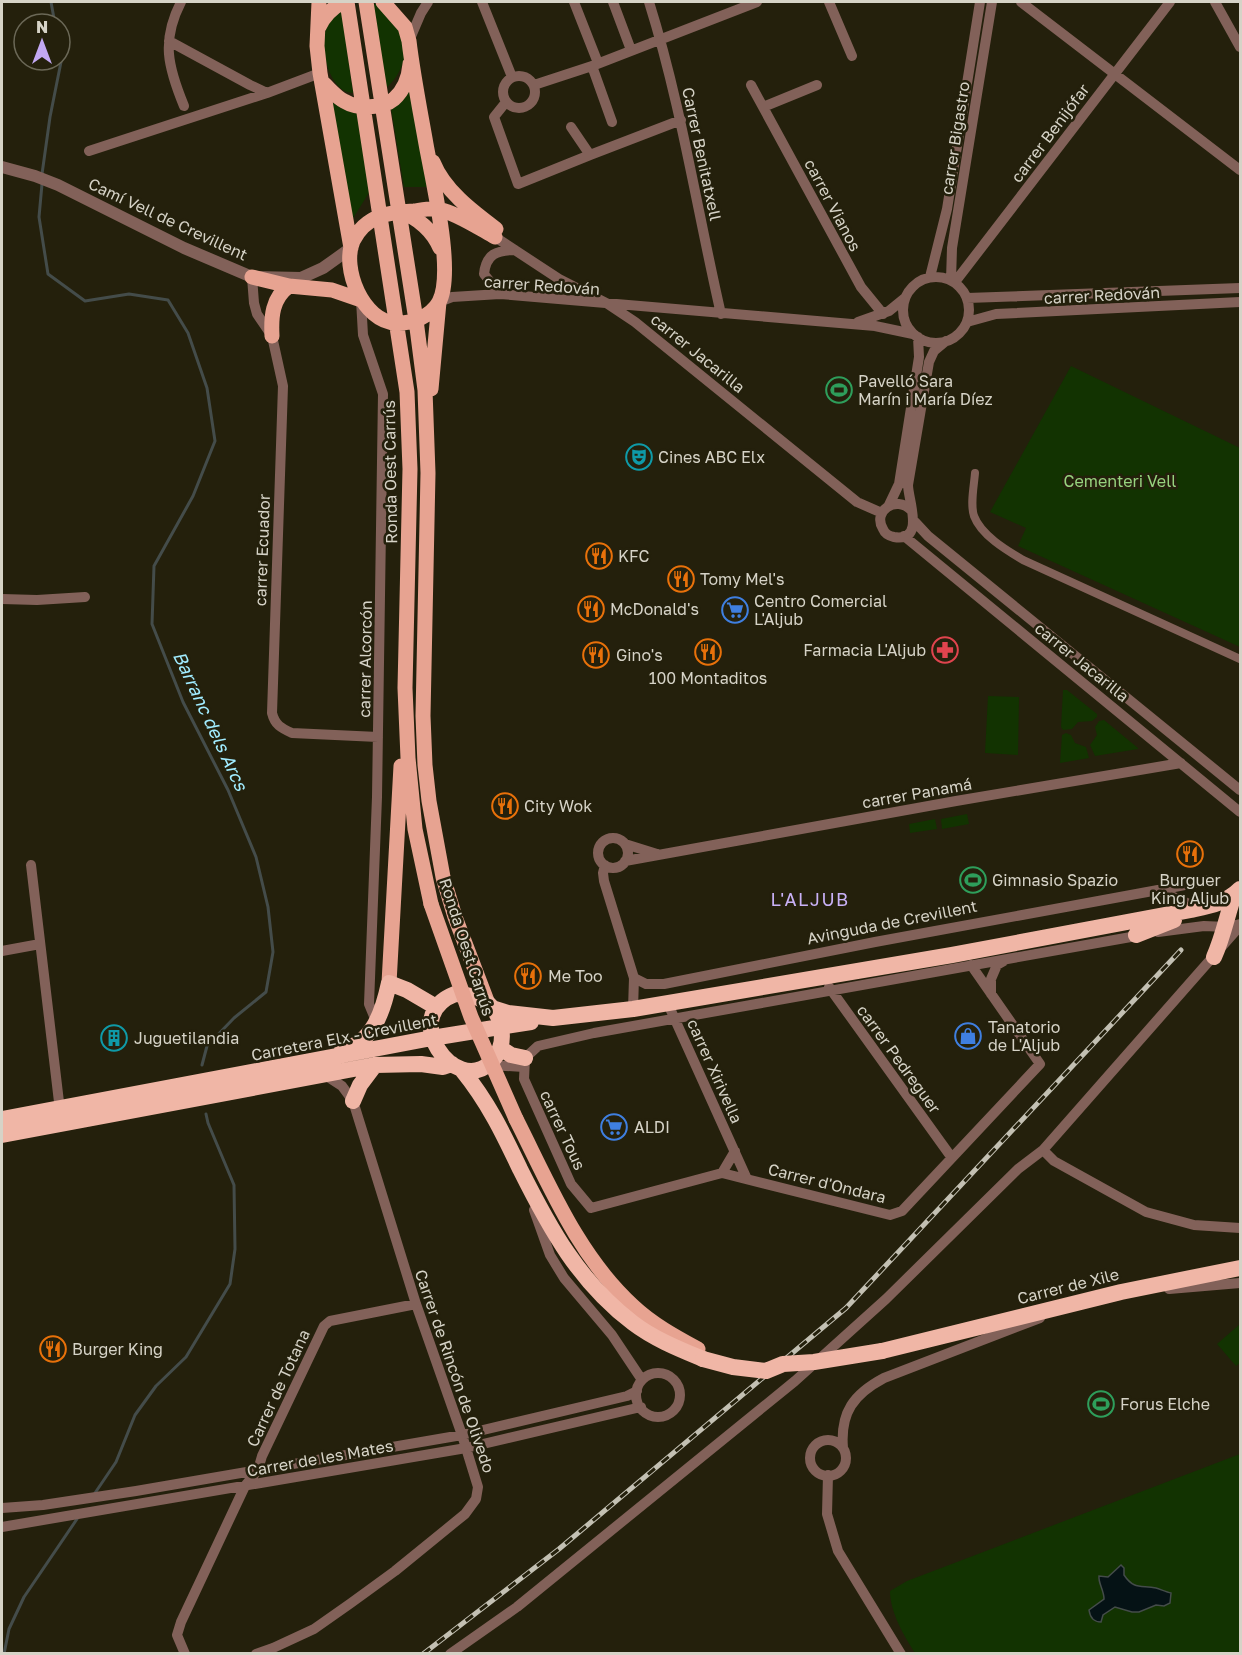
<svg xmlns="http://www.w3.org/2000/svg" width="1242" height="1655" viewBox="0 0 1242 1655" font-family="'Golos Text',sans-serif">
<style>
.green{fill:#123301}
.water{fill:#051215;stroke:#444c4a;stroke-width:1.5}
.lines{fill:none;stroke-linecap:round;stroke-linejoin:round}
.stream{stroke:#444c4a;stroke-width:3}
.pedestrian{stroke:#826159;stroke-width:8}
.minor{stroke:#826159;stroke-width:10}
.tertiary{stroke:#826159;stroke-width:12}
.primary{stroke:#e7a391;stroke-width:15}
.trunk{stroke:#f0b6a6;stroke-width:16}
.rail-casing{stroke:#c3c0b3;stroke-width:5}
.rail{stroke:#24200c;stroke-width:3;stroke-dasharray:9;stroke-linecap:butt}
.primary-bridge{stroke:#e7a391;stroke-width:15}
.trunk-bridge{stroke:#f0b6a6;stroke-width:16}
.labels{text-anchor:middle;stroke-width:5;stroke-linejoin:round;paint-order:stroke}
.street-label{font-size:16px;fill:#d6d3c7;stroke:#24200c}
.poi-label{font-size:16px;fill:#d6d3c7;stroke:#24200c;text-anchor:start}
.park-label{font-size:16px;fill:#97d37f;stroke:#24200c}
.water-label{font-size:18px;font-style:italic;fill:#a1ecff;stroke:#24200c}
.neighbourhood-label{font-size:18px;letter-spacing:1.5px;fill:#c9b1f7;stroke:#24200c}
</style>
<rect width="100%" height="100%" fill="#24200c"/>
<!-- green -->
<path class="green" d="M373,4H377C385,13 394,21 400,31C411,50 402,75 386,88Z
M341,7L353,93C329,93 318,45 327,27C330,20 336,13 341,7Z
M410,89L427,187H404L391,108Z
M332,102L345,110L359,114L370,191L352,220Z
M1071,366L1240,448V647L1018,546L1026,528L990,512Z
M1063,690H1067L1097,714V717L1092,721L1078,722L1072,729L1063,730L1061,727Z
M988,696L1019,697L1018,755L985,753Z
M1104,720L1138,748V749L1095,756L1090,745L1097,735L1095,727L1099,721Z
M1066,733L1071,735L1075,743L1086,747L1089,758L1060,763L1062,735Z
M967,814L969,824L942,829L941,819Z
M935,819L937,829L910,833L909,824Z
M1240,1324V1363L1236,1366L1217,1344Z
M1240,1454V1653H915C904,1636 890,1612 890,1591L907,1581Z"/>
<!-- water -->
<path class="water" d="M1121,1565L1124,1568V1575C1134,1590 1141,1585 1156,1588C1160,1589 1166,1592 1171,1593L1170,1603L1164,1606L1156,1605L1139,1612H1132L1115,1607L1103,1615L1101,1622C1093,1622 1090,1617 1089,1610L1104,1599C1104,1590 1098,1583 1099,1576L1108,1577Z"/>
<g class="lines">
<!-- stream -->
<path class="stream" d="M51,2L55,24
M42,174L50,117L61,62L60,55
M42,184L39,217L48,274L85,301L129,294L168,300L188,333L207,388L215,441L193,496L154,566L152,624L183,702L228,790L256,857L268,907L273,952L266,992L234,1018L207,1046L202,1065
M95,1493L116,1462L135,1415L156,1386L186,1357L230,1284L235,1249L234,1185L208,1123L206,1114
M4,1654L9,1629L24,1597L79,1516"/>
<!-- pedestrian -->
<path class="pedestrian" d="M975,473C974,486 970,504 974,516C981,535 1006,550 1023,560L1240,659"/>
<!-- minor -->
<path class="minor" d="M181,2C161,41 168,67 184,106
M482,2L512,77
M574,2L598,63
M613,2L631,50
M649,2C681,104 697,210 721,314
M829,2L852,56
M1021,2L1240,170
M1215,2L1240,47
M169,41L250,85L267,93
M409,41L421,13L428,2
M592,66L612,122
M503 92a16 16 0 1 1 32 0a16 16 0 1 1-32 0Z
M534,85L592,66L757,2
M751,85L861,287L883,314
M506,102L494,117L518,184L590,155L571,127
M763,107L817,85
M89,151L267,93L320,73
M590,155L681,120
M495,237L559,279L608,304L635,322L857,502L882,513
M903 310a33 33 0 1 1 66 0a33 33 0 1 1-66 0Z
M252,277L254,303L257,314L272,336L283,386L272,713C275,725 281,728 292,733L378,737
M930,277L947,209L980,2
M951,280L952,248L992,2
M955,282L1170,2
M500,294L484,274C486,254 497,250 515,250
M967,298L1240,288
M361,300L363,335L383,394L377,797L369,1004L376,1021
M439,302L452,297L500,294L875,326L913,334
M858,322L889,311L905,298
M967,322L996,314L1240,302
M889,505L899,484L919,357L918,337
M911,510C896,495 872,511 883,529C885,534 889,536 894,537C926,542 908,500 908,485L929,362L934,351L946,341
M915,522L928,536L1240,790
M904,536L1240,812
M2,599L37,600L85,597
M598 853a15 15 0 1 1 30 0a15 15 0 1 1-30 0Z
M625,844L657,854
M625,861L956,801L1181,763
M31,865L59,1102
M605,865L603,873L604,881L634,978L633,1009
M1159,890L1210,880
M1240,926L1043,1150L1054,1161L1146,1212L1194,1225L1240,1228
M1158,932L1204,926L1227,927L1240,924
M2,951L40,944
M971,965L1040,1064L902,1211L890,1215L722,1173L591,1208L571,1184L524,1079L525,1058L538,1046L594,1033L1142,935
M634,978L646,984H664L875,942L1158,890L1196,907
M829,987L952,1158
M991,994V979L997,965L1004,961
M668,1004L747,1179
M488,1065L524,1067
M722,1173L735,1151
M534,1210L550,1255L564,1278L612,1335L642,1380
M1169,1289L1240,1283
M636 1395a22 22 0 1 1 44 0a22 22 0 1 1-44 0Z
M810 1458a18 18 0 1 1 36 0a18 18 0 1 1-36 0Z
M843,1448C840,1412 854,1394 884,1378L1040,1318
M828,1475L827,1514L838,1551L901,1654
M2,1508L43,1505L136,1491L462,1435L627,1396L637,1391
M2,1527L466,1448L641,1407
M185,1654L177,1635L181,1622L245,1486L258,1470L262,1456L324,1326L330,1321L416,1304
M256,1654L273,1648L314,1629L351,1603L395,1571L465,1514L476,1499L478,1487L462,1435L416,1304L353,1101L342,1086L325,1075
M450,1654L517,1607L795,1381L886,1299L1018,1169L1043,1150"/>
<!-- tertiary -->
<path class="tertiary" d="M2,167L35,176L58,185L184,248L252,277L301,278L323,268L351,248"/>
<!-- primary -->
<path class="primary" d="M319,2L317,46L320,73L351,248
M347,2L407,392L410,469L405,688L408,758L415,829L431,904
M366,2L416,320L425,390L428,473L423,716L425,765L429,801L443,877L455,917L487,1001
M383,2L405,27L409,41C413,75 420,110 426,144C432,178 455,273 439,302C431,316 412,324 396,323C363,322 341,268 353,241C366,215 389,212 414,211C421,210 430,208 437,209C455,212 479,228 495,237
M319,27C324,16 332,8 343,2
M322,82C329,88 336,97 344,101C357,109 382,109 394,99C404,90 409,76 410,64
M433,162C444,190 472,211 496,229
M401,212C418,218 433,231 440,248
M252,277L289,286L332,290L361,300
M272,336C271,317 272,298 289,286
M431,389L439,302
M389,983L401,766
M516,1119C549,1184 578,1256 633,1306C652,1324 676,1337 698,1349"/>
<!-- trunk -->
<path class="trunk" d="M1136,935L1174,920
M1214,957C1223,937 1227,916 1234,895
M455,994C478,995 495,1001 501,1025C502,1032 503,1041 500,1048C498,1054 494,1059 490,1063C455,1096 398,1016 455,994Z
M495,1009L508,1013L553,1018L633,1009L952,955L1191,910C1209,906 1226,903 1240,889
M500,1048L511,1055L525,1058
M342,1050C373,1043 383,1011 389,983L407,990L436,1007
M462,1070C488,1102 503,1133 520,1169C550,1229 579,1282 633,1323C654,1339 679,1349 703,1359
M353,1101L360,1085L375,1065
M2,1119L432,1038L531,1022
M2,1135L375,1065L421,1064L443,1067L452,1064
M882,1351L1121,1292L1240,1268"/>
<!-- rail casing -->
<g class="rail-casing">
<path id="rail" d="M423,1654L559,1549L846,1308L1181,950"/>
</g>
<!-- rail -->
<use href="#rail" class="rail"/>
<!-- primary-bridge -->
<path class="primary-bridge" d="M431,904L471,1017L516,1119"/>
<!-- trunk-bridge -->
<path class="trunk-bridge" d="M703,1359L733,1367L766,1371L783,1364L814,1362L882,1351"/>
</g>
<!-- icons -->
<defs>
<g id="stadium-ring" transform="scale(1.35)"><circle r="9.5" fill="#24200c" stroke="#2e9e5b" stroke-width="1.5"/><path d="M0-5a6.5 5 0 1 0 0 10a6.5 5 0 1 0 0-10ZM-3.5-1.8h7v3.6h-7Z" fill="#2e9e5b"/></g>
<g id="theatre-ring" transform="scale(1.35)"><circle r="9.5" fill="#24200c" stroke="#0f9aa8" stroke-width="1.5"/><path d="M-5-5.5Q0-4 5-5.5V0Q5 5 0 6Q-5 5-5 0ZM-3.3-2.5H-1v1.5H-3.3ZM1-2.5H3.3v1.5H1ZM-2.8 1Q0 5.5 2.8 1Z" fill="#0f9aa8"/></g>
<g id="restaurant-ring" transform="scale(1.35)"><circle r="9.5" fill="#24200c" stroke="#e8710a" stroke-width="1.5"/><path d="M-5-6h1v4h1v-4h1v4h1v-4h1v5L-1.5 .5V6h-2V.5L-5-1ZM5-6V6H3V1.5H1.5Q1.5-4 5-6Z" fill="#e8710a"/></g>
<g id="supermarket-ring" transform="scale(1.35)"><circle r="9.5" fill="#24200c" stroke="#3f7fe0" stroke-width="1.5"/><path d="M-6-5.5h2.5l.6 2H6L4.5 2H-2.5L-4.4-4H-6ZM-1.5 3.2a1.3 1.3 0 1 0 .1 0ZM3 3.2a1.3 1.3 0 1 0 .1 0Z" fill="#3f7fe0"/></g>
<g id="pharmacy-ring" transform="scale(1.35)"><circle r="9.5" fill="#24200c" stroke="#e0444e" stroke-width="1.5"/><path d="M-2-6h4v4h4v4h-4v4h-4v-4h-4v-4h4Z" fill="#e0444e"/></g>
<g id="shop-ring" transform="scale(1.35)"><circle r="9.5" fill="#24200c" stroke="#3f7fe0" stroke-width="1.5"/><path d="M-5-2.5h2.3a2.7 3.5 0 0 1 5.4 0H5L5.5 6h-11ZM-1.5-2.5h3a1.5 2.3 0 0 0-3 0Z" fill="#3f7fe0"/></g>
<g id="building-ring" transform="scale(1.35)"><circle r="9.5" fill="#24200c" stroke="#0f9aa8" stroke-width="1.5"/><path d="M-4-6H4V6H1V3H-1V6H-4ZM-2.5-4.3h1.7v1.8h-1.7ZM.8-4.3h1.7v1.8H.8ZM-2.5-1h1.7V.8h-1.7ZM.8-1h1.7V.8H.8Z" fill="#0f9aa8"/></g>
</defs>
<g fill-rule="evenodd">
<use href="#stadium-ring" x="839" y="390"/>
<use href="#theatre-ring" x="639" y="457"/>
<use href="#restaurant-ring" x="599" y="556"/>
<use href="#restaurant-ring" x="681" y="579"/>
<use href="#restaurant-ring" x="591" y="609"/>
<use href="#supermarket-ring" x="735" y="610"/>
<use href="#pharmacy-ring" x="945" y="650"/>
<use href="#restaurant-ring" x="708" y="652"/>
<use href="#restaurant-ring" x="596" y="655"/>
<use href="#restaurant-ring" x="505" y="806"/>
<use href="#restaurant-ring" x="1190" y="854"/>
<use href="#stadium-ring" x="973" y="880"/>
<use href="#restaurant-ring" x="528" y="976"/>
<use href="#shop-ring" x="968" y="1036"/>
<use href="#building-ring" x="114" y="1038"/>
<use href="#supermarket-ring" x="614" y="1127"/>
<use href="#restaurant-ring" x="53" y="1349"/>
<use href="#stadium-ring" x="1101" y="1404"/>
</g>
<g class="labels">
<!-- street labels -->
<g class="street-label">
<text transform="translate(1050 133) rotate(-53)" y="6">carrer Benijófar</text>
<text transform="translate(955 138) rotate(-81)" y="6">carrer Bigastro</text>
<text transform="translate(702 154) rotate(78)" y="6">Carrer Benitatxell</text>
<text transform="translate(833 205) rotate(62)" y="6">carrer Vianos</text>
<text transform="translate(168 219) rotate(25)" y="6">Camí Vell de Crevillent</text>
<text transform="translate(542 285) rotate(4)" y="6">carrer Redován</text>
<text transform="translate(1102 295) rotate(-3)" y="6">carrer Redován</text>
<text transform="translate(698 353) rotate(39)" y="6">carrer Jacarilla</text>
<text transform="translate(390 472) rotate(-91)" y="6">Ronda Oest Carrús</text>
<text transform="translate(262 550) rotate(-88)" y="6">carrer Ecuador</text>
<text transform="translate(365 659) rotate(-89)" y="6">carrer Alcorcón</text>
<text transform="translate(1082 662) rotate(39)" y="6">carrer Jacarilla</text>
<text transform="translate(917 793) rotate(-10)" y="6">carrer Panamá</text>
<text transform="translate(892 922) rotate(-11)" y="6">Avinguda de Crevillent</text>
<text transform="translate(467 947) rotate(72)" y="6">Ronda Oest Carrús</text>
<text transform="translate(344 1037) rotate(-11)" y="6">Carretera Elx - Crevillent</text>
<text transform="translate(899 1059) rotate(54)" y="6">carrer Pedreguer</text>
<text transform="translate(715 1071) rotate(66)" y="6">carrer Xirivella</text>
<text transform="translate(563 1130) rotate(65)" y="6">carrer Tous</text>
<text transform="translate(827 1183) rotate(14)" y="6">Carrer d'Ondara</text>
<text transform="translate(1068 1286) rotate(-14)" y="6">Carrer de Xile</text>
<text transform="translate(455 1371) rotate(71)" y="6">Carrer de Rincón de Olivedo</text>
<text transform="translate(278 1388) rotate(-65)" y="6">Carrer de Totana</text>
<text transform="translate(320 1458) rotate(-10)" y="6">Carrer de les Mates</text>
</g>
<!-- poi labels -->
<g class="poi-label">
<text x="858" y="387">Pavelló Sara<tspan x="858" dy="18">Marín i María Díez</tspan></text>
<text x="658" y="463">Cines ABC Elx</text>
<text x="618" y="562">KFC</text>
<text x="700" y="585">Tomy Mel's</text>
<text x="754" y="607">Centro Comercial<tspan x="754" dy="18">L'Aljub</tspan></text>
<text x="610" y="615">McDonald's</text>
<text x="926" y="656" text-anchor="end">Farmacia L'Aljub</text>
<text x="616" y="661">Gino's</text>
<text x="708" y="684" text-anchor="middle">100 Montaditos</text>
<text x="524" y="812">City Wok</text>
<text x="992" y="886">Gimnasio Spazio</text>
<text x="1190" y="886" text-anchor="middle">Burguer<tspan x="1190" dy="18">King Aljub</tspan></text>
<text x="548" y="982">Me Too</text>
<text x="988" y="1033">Tanatorio<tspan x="988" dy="18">de L'Aljub</tspan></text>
<text x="134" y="1044">Juguetilandia</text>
<text x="634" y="1133">ALDI</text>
<text x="72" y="1355">Burger King</text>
<text x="1120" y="1410">Forus Elche</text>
</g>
<!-- park labels -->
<g class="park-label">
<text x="1120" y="487">Cementeri Vell</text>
</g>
<!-- water labels -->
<g class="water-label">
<text transform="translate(210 721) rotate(65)" y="6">Barranc dels Arcs</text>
</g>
<!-- neighbourhood labels -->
<g class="neighbourhood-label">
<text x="810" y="906">L'ALJUB</text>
</g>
</g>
<!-- border -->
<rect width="1242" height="1655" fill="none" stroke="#d6d3c7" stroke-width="6"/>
<!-- north arrow -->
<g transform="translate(42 42)"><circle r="28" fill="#24200c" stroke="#6b6857" stroke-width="1.5"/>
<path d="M0-4.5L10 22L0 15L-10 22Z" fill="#c2a8f2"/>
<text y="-9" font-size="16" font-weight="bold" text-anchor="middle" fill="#d6d3c7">N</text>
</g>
</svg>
